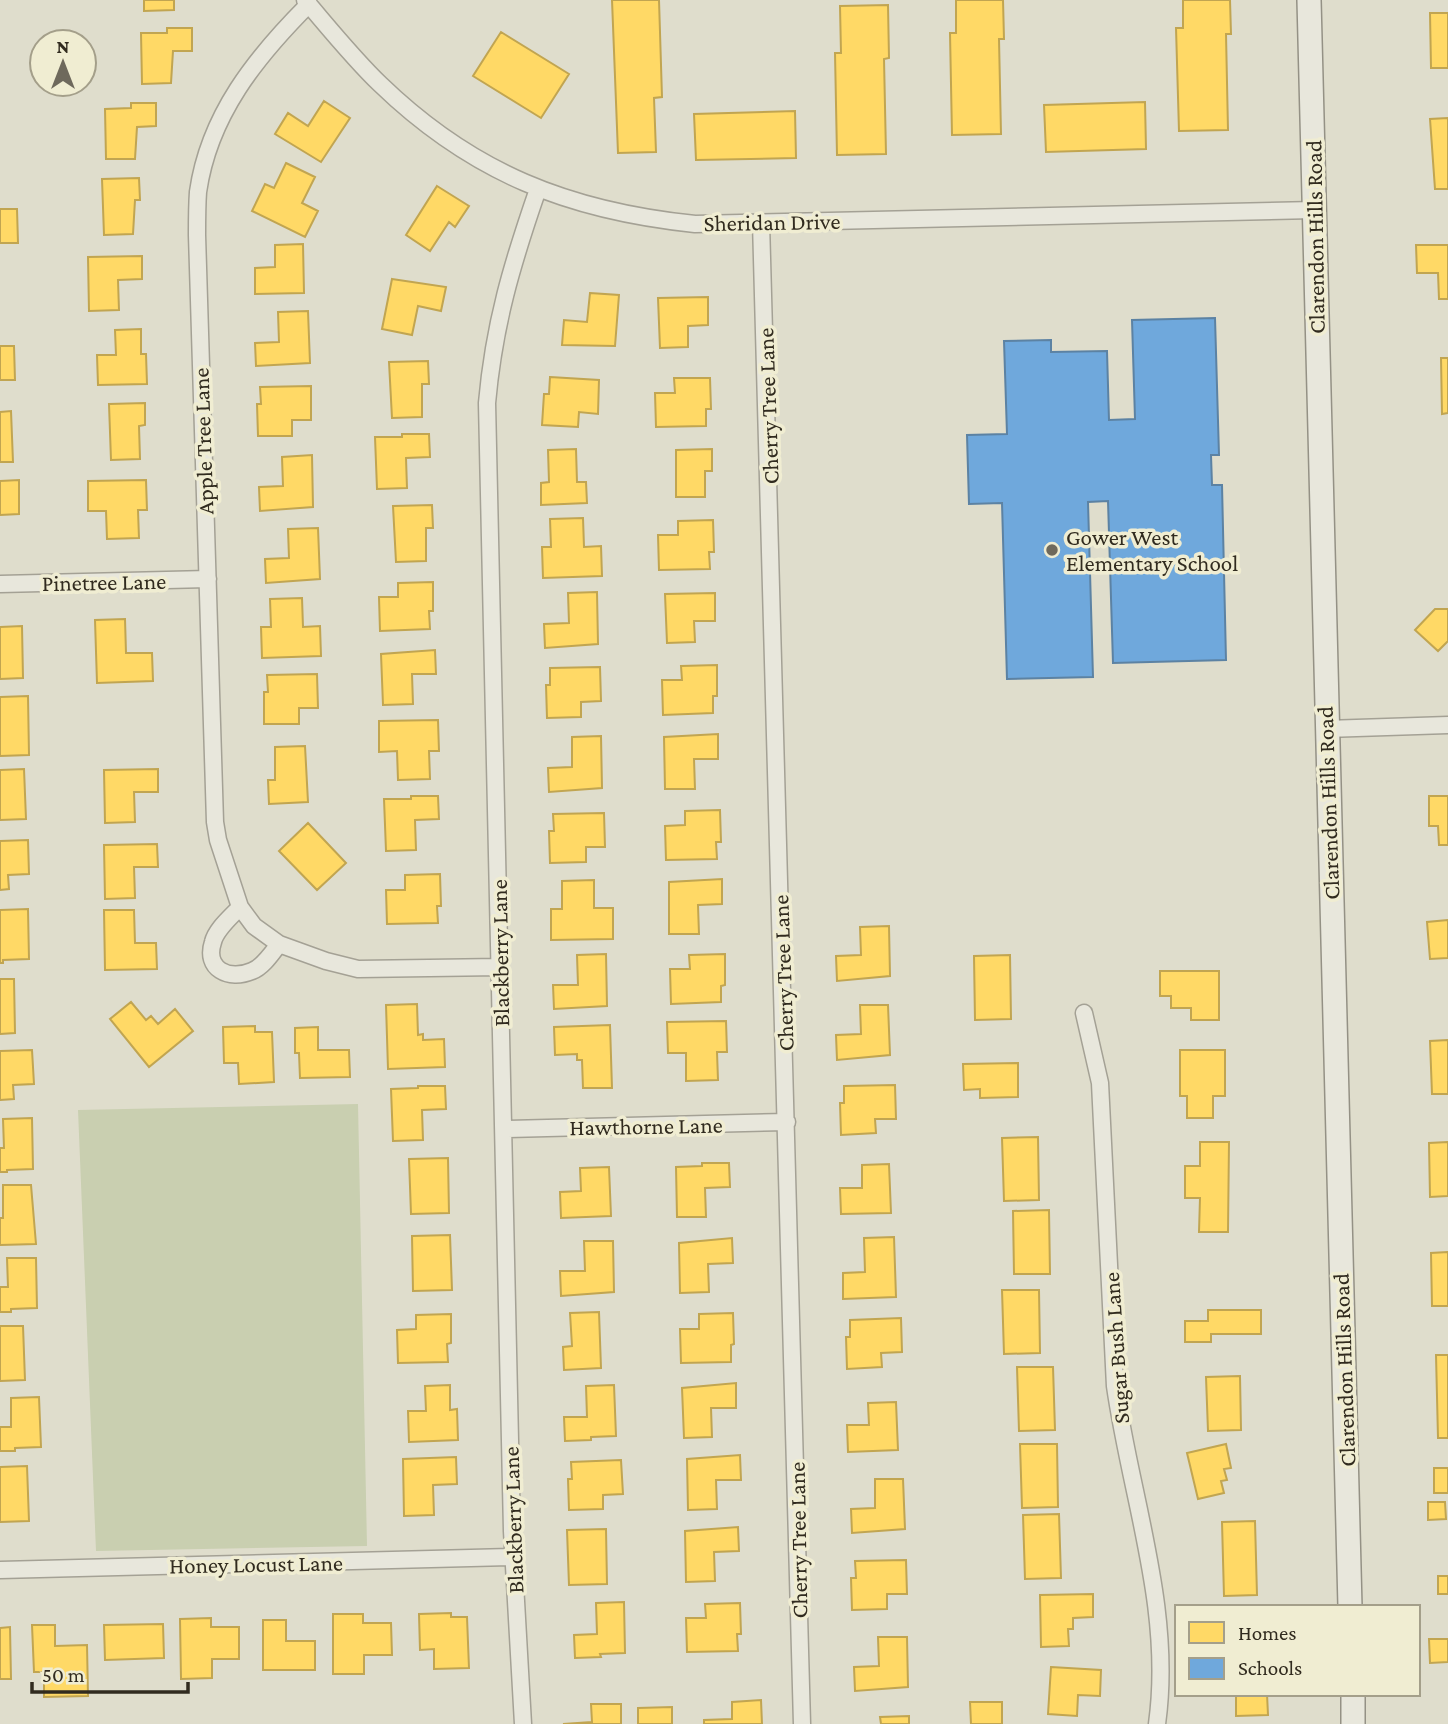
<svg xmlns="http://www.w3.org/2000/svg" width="1448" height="1724" viewBox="0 0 1448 1724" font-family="'Crimson Pro',serif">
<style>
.green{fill:#c9cfb0}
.homes{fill:#ffd966;stroke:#c1a551;stroke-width:2}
.schools{fill:#6fa8dc;stroke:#5c82a3;stroke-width:2}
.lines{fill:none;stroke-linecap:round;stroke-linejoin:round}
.street-casing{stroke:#a4a195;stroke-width:19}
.secondary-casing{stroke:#949185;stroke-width:26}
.street{stroke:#e8e7dc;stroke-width:16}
.secondary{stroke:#e8e7dc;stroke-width:23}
.poi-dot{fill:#6e695c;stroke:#f0edd2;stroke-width:2.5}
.labels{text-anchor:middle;stroke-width:7;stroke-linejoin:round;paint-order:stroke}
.street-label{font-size:23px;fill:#312b1f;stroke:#f0edd2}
.poi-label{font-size:23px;fill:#312b1f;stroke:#f0edd2;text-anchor:start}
</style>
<rect width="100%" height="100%" fill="#dfddcc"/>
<!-- green -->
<path class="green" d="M358,1104L367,1546L96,1551L78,1110Z"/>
<!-- homes -->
<path class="homes" d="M144,0H174V10L144,11Z
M612,0H659L662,97L654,98L656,152L618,153Z
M956,0H1003L1004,39H999L1001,134L952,135L950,33H956Z
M1183,0H1230L1231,34H1226L1228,130L1179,131L1176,28H1183Z
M888,5L889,58L884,59L886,154L837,155L835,53H841L840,6Z
M1430,13H1448V68H1431Z
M167,28H192V51H173L171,83L142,84L141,33H167Z
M501,32L569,74L541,118L473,76Z
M324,101L350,118L321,162L275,134L288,113L308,126Z
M1145,102L1146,149L1046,152L1044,105Z
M131,103H156V126L137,127L135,159H106L105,109L131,108Z
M795,111L796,158L696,160L694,114Z
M1448,118V189H1435L1430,119Z
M286,163L315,177L302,203L318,211L305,237L252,211L265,184L274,188Z
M139,178L140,200H135L133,234L104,235L102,179Z
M437,186L469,206L455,227L449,222L430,251L406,235Z
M0,209H17L18,243H0Z
M303,244L304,293L255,294V268L275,267V245Z
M1416,245H1448V299H1439L1438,273H1417Z
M142,256V279L118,280L119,310L89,311L88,257Z
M392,279L446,287L441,311L418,306L412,335L382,329Z
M590,293L619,295L615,346L562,345L564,320L587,322Z
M708,297V325L688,326V347L660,348L658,298Z
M308,311L310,363L256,366L255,343L279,342L278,312Z
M141,329V354H146L147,384L98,385L97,355H116L115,330Z
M0,346H14L15,380H0Z
M1441,358H1448V413L1442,414Z
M428,361L429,384H422V417L392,418L389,362Z
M550,377L599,380L598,414L579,412L578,427L542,425L544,394H549Z
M674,378H710L711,409H706V426L656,427L655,393H675Z
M311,386V420H292V436H258L257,404H261L260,387Z
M145,403V425L139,426L140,459L111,460L109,404Z
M11,411L13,462H0V412Z
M402,434H429L430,457L406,458L407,488L377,489L375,437H402Z
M576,449L577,482H586L587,503L541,505V483L549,482L548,450Z
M712,449V471H705V497H676V450Z
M312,455L313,507L260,511L259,487L283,486L282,457Z
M19,480V514L0,515V481Z
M146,480L147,510H138L139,538L107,539L106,511H88V481Z
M432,505L433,528H426V561L396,562L393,506Z
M583,518L584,547L601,546L602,576L543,578L542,547H551L550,519Z
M713,520L714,552H709L710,569L659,570L658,535H678V521Z
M318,528L320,579L266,583L265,559L289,558L288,529Z
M433,582V611H429L430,629L380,631L379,597H398V583Z
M597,592L598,644L545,648L544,624L569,623L568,593Z
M715,593V621H694L695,642L667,643L665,594Z
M302,598L303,627L320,626L321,656L262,658L261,627H271L270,599Z
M1435,609H1448V641L1438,651L1415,630Z
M125,619L126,653H152L153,681L97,683L95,620Z
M22,626L23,678L0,679V627Z
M435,650L436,674H412L413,704L383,705L381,654Z
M717,665V696H713V713L663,715L662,680H682L681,666Z
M600,667L601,701L581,702V717L547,718L546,685H550V668Z
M317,674L318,708H299V724H264V692H268L267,675Z
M28,696L29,755L0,756V697Z
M438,720L439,751H429L430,779L398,780L397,751L379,752V721Z
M718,734V759H694L695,789H665L664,737Z
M601,736L602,788L549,792L548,768L572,767V737Z
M305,746L308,802L269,804L268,780H275V747Z
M24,769L26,819L0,820V770Z
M158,769V792H134L135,822L105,823L104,770Z
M411,796H438L439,819L415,820L416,850L386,851L384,799H411Z
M1429,796H1448V845H1439L1438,826H1429Z
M720,810L721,842H716L717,859L666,860L665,826L685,825V811Z
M604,813L605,847H586V862L550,863L549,831H554L553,814Z
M308,823L346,863L317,890L279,851Z
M28,840L29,874L8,875L9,889L0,890V841Z
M157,844L158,867H134L135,898L105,899L104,845Z
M440,874L441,906H437L438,923L387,924L386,890H405V875Z
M722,879V904L698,905L699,934H669V882Z
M594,880V908H613V939L551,940V909H562V881Z
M28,909L29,959L3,960V963H0V910Z
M104,910H134L135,943H156L157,969L105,970Z
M1448,920V958L1430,959L1427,922Z
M889,926L890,976L837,981L836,956L861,955L860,927Z
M606,954L607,1006L554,1009L553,985H578L577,955Z
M725,954V985L721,986V1002L671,1004L670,969H690L689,955Z
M1010,955L1011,1019L975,1020L974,956Z
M1160,971H1219V1020H1191V1008H1171V996H1160Z
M0,979H14L15,1033L0,1034Z
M131,1002L146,1020L151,1016L158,1024L175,1009L193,1031L149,1067L110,1019Z
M417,1004L418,1035L423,1034V1040L444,1039L445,1067L388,1069L386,1005Z
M860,1005H888L890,1055L837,1060L836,1035L861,1034Z
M726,1021L727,1052H717L718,1080L686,1081V1053H668L667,1022Z
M610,1025L612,1088H583L582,1060H577V1054L555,1055L554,1027Z
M255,1026V1032H272L274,1082L239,1084L238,1063H224L223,1027Z
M318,1027V1050H349L350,1077L300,1078L299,1053H295V1028Z
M1448,1040V1094H1432L1430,1041Z
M32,1050L34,1084L13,1085L14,1099L0,1100V1051Z
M1180,1050H1225V1096H1213V1118H1187V1096H1180Z
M1018,1063V1097L980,1098V1089L964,1090L963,1064Z
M895,1085L896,1119H875L876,1133L841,1135L840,1103H844V1086Z
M418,1086H445L446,1109L422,1110L423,1140L393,1141L391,1089L418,1088Z
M32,1118L33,1169L7,1170V1172H0V1148H4L3,1119Z
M1038,1137L1039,1200L1004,1201L1002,1138Z
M1200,1142H1229L1228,1232H1199L1200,1198H1185V1166H1200Z
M1448,1142V1196L1430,1197L1429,1143Z
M448,1158L449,1213L411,1214L409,1159Z
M702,1163H729L730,1187L705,1188L706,1217H677L676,1167L702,1166Z
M889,1164L891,1213L841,1214L840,1188H862V1165Z
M609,1167L611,1216L561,1218L560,1192L581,1191L580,1168Z
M3,1185H31L36,1244L0,1245V1218H3Z
M1049,1210L1050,1274H1014L1013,1211Z
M450,1235L452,1290L413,1291L412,1236Z
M894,1237L896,1297L843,1299V1273L865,1272L864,1238Z
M732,1238L733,1263L708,1264L709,1292L680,1293L679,1243Z
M584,1241H613L614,1292L561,1296L560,1271H585Z
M1448,1252V1306H1432L1431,1253Z
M7,1258H36L37,1308L11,1309V1312H0V1287H8Z
M1002,1290H1039L1040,1353L1004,1354Z
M1208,1310H1261V1334H1211V1342H1185V1321H1208Z
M599,1312L601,1368L564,1370L563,1347L572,1346L570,1313Z
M733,1313L734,1344L731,1345V1362L681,1363L680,1329H699V1314Z
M451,1314V1343L447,1344L448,1362L398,1363L397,1330L416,1329V1315Z
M901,1318L902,1352L881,1353L882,1367L847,1369L846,1337H850V1320Z
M0,1326H23L25,1380L0,1381Z
M1436,1355H1448V1438H1438Z
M1017,1367H1053L1055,1430L1019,1431Z
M1240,1376L1241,1430L1208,1431L1206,1377Z
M736,1383V1408H711L712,1437L684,1438L682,1388Z
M450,1385V1410L457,1409L458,1440L409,1442L408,1411H426L425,1386Z
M614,1385L616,1436L591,1437V1440L565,1441L564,1417H587L586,1386Z
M39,1397L41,1447L15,1448V1451H0V1427H11V1398Z
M896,1402L898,1450L848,1452L847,1425H869L868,1403Z
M1020,1444H1057L1058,1507L1022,1508Z
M1226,1444L1231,1468L1224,1469L1227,1480L1221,1481L1224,1493L1198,1499L1187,1453Z
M740,1455L741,1480H716L717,1509L688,1510L687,1459Z
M456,1457L457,1484L433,1485L434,1515L404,1516L403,1459Z
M621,1460L623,1494L603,1495V1509L569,1510L568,1479H572L571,1462Z
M27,1466L29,1521L0,1522V1467Z
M1434,1468H1448V1493H1434Z
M875,1479H903L905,1529L852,1533L851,1509L875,1508Z
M1428,1502H1445L1446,1519L1428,1520Z
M1059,1514L1061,1578L1025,1579L1023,1515Z
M1255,1521L1257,1595L1224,1596L1222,1522Z
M738,1527L739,1551L714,1552L715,1581L686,1582L685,1531Z
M606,1529L607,1584L569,1585L567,1530Z
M906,1560L907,1594H887V1609L852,1610L851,1578H856L855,1561Z
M1438,1576H1448V1594H1438Z
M1093,1594V1617L1073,1618V1629H1068L1069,1646L1041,1647L1040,1595Z
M624,1602L625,1653L600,1654L601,1657L575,1658L574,1635L597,1634L596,1603Z
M740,1603L741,1634H737L738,1651L687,1652L686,1618H706L705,1604Z
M451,1613V1617H467L469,1668L434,1669V1649L420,1650L419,1614Z
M333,1614H363V1623H391L392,1655H364V1674H333Z
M211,1618V1627H239V1659H212V1678L181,1679L180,1619Z
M263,1620H286V1641H315V1670H263Z
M163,1624L164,1658L105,1660L104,1625Z
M32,1625H55V1646L87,1645L88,1696L44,1697V1672H34Z
M10,1627L11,1679H0V1628Z
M878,1637H907L908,1687L855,1691L854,1667L879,1666Z
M1429,1639H1448V1662L1430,1663Z
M1051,1667L1101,1670L1100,1696L1078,1695L1077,1716L1048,1714Z
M1236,1694H1267L1268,1715L1236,1716Z
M761,1700L762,1724H704V1720L732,1719V1702Z
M970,1702H1002V1724H971Z
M591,1704H621V1724H563L592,1722Z
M672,1707V1724H638V1708Z
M909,1716V1724H881L880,1717Z"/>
<!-- schools -->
<path class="schools" d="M1215,318L1219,455H1211L1212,485H1222L1226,660L1113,663L1108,501L1088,502L1093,677L1007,679L1002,503L969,504L967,435L1007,434L1004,341L1051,340V352L1107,351L1109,420L1135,419L1132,320Z"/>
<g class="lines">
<!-- street casing -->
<g class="street-casing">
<path id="street" d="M305,0C329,28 353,58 380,84C472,173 569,211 695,224L1314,210
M309,4C256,57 209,115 198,192C197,206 197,221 197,235L215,822L218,840L240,907L254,926L279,944L326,961L358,969L500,967
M761,222L802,1724
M0,584L208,579
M1326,729L1448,725
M240,907C231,917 216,929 213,942C204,969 229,981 252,971C263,967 272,953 279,944
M1084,1013L1100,1083L1115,1386C1131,1498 1173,1610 1157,1724
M505,1129L787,1122
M0,1570L513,1557
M523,1724L512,1531L487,403C494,324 512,264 538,189"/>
</g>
<!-- secondary casing -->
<g class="secondary-casing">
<path id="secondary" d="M1309,0L1350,1607
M1353,1694V1724"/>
</g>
<!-- street -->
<use href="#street" class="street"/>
<!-- secondary -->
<use href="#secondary" class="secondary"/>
</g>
<!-- markers -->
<circle class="poi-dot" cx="1052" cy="550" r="7"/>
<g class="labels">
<!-- street labels -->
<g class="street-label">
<text transform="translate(772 222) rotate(-1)" y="8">Sheridan Drive</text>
<text transform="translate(1315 237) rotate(-91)" y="8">Clarendon Hills Road</text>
<text transform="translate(768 406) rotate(-92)" y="8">Cherry Tree Lane</text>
<text transform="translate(203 441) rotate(-92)" y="8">Apple Tree Lane</text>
<text transform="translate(104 582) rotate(-1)" y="8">Pinetree Lane</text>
<text transform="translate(1328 803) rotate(-92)" y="8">Clarendon Hills Road</text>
<text transform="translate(500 953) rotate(-91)" y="8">Blackberry Lane</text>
<text transform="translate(783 973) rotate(-92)" y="8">Cherry Tree Lane</text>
<text transform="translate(646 1126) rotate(-1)" y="8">Hawthorne Lane</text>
<text transform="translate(1116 1348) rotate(-94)" y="8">Sugar Bush Lane</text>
<text transform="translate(1344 1370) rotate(-92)" y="8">Clarendon Hills Road</text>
<text transform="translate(513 1520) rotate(-92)" y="8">Blackberry Lane</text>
<text transform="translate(798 1540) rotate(-91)" y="8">Cherry Tree Lane</text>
<text transform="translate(256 1564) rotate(-1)" y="8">Honey Locust Lane</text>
</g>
<!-- poi labels -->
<g class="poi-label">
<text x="1066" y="545">Gower West<tspan x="1066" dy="26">Elementary School</tspan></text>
</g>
</g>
<!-- legend -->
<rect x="1175" y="1605" width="245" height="91" fill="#f0edd2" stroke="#a49f8a" stroke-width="2"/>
<rect x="1189" y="1622" width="35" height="21" fill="#ffd966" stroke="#a49f8a" stroke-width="2"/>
<text x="1238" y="1640" font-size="21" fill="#312b1f">Homes</text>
<rect x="1189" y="1658" width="35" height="21" fill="#6fa8dc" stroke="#a49f8a" stroke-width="2"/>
<text x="1238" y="1675" font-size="21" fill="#312b1f">Schools</text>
<!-- north arrow -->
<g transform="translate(63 63)"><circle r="33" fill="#f0edd2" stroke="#a49f8a" stroke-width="2"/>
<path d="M0-5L12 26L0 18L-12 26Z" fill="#6e695c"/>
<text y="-10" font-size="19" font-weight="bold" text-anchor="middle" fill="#312b1f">N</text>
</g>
<!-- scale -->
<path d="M32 1682v10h156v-10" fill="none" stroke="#312b1f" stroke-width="3.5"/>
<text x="42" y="1682" font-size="21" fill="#312b1f" stroke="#f0edd2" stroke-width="5" paint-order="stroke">50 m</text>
</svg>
